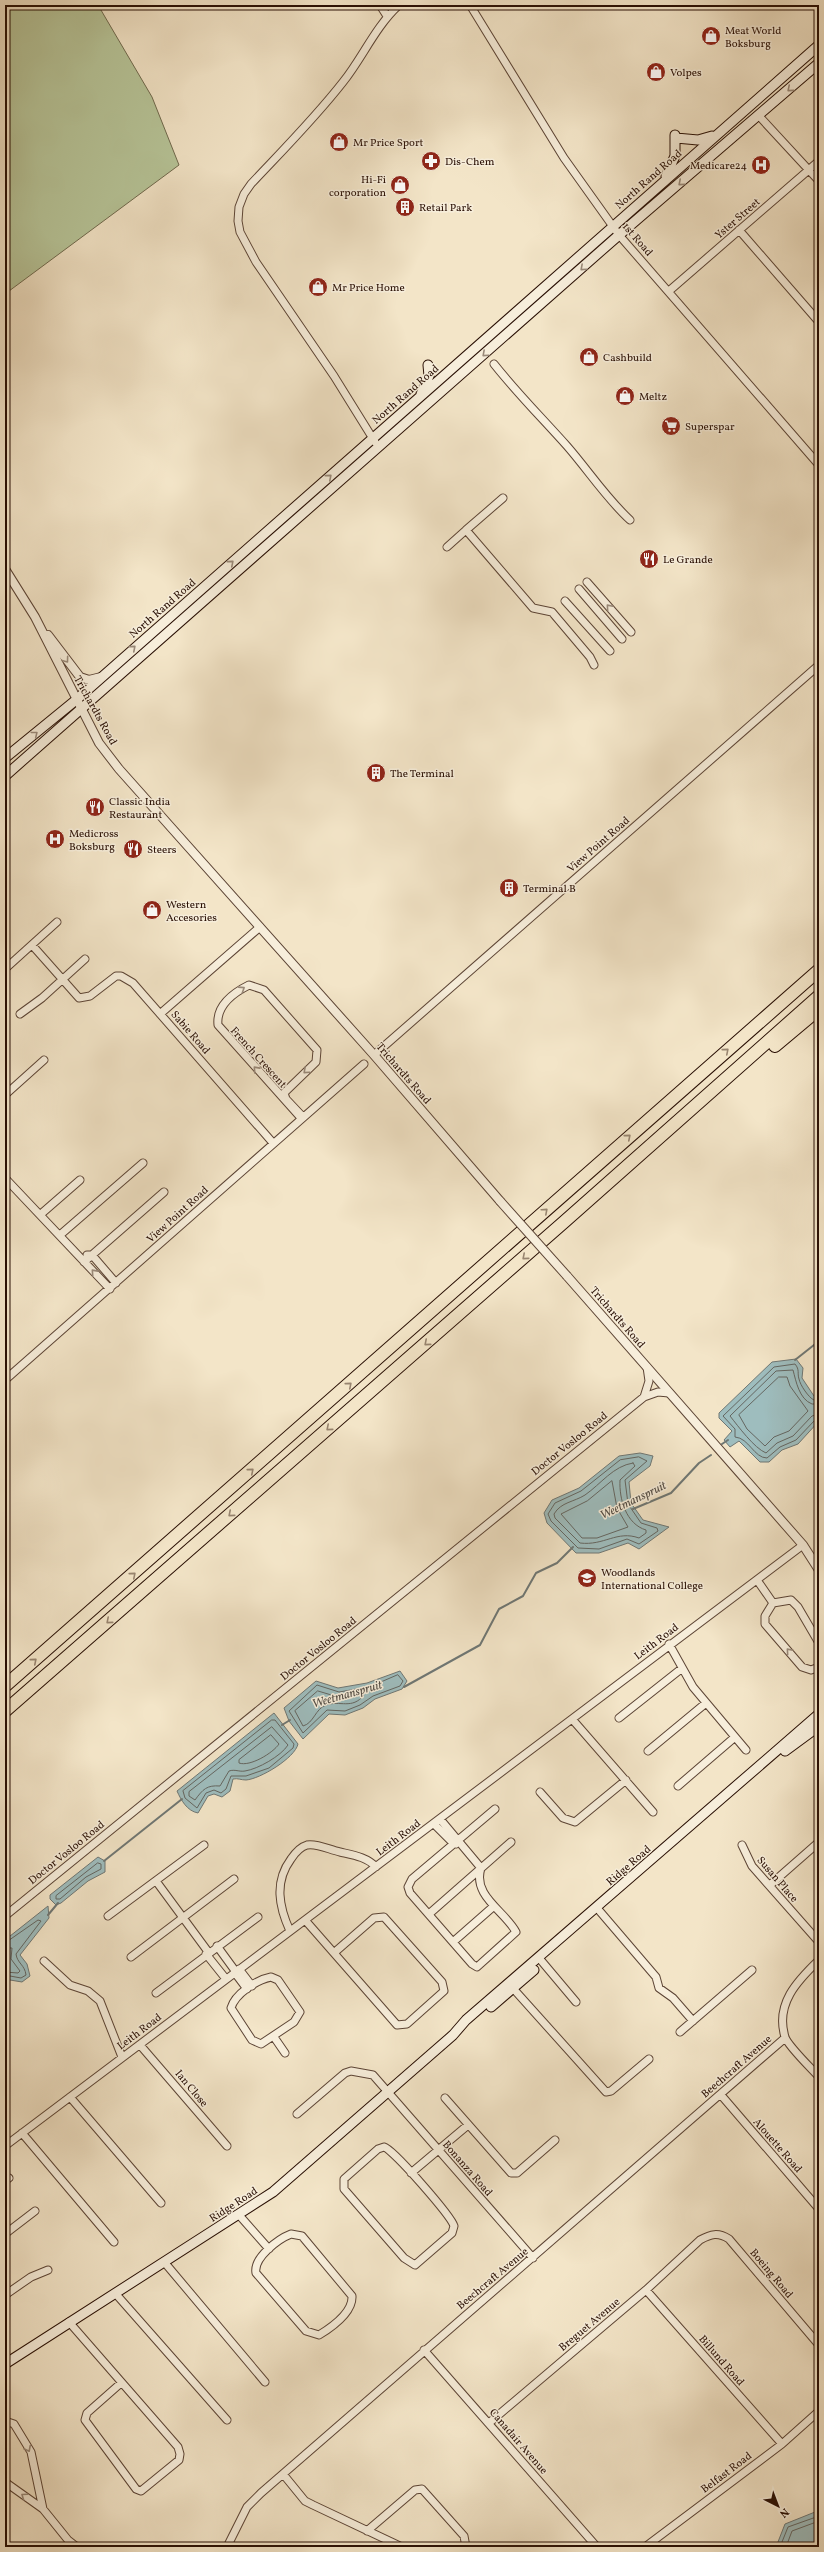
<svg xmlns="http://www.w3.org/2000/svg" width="824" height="2552" viewBox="0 0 824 2552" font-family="Vollkorn,serif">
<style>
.green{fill:#b7c599;stroke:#706a4e}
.water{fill:#9ebdbe;stroke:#6f7774}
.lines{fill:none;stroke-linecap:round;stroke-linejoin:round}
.shore{stroke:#646661;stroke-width:1}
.stream{stroke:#6f7774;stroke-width:2}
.minor-casing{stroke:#5c4435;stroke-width:9}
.tertiary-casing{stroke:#5c4435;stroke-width:10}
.secondary-casing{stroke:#290f04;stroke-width:11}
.motorway-casing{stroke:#290f04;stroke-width:14}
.minor{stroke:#f7eedb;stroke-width:7}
.tertiary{stroke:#f7eedb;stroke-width:8}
.secondary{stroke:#f7eedb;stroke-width:9}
.motorway{stroke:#f3e5c8;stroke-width:12}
.tertiary-bridge-casing{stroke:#5c4435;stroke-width:10;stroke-linecap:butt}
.tertiary-bridge{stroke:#f7eedb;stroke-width:8}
.oneway{stroke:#9a8a7a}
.oneway2{stroke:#988570}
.labels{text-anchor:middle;stroke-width:3;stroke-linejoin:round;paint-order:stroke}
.poi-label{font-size:11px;fill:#290f04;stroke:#f7eedb;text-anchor:start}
.street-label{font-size:11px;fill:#290f04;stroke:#f7eedb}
.water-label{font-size:12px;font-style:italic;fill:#524c45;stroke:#f7eedb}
</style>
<rect width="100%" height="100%" fill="#f3e5c8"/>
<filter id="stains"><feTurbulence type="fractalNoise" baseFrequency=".005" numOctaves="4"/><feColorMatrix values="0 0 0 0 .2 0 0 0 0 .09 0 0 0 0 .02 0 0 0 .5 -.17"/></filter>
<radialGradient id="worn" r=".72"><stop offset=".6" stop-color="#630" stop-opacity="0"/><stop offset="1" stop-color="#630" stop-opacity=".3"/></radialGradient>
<!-- green -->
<path class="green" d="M5,5H98L152,97L179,165L5,294Z"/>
<!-- water -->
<path class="water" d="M796,1359L803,1368L802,1378L814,1396L819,1394V1421L798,1444L782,1450L769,1462H760L739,1441L730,1447L724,1440L732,1431L719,1418V1413L772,1362Z
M640,1453L653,1456L650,1466L629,1482L631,1503L643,1520L669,1527L639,1549L628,1543L599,1553H576L547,1523L544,1513L552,1500L579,1488L619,1456Z
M400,1671L407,1681L402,1689L375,1699L363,1708L345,1715L329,1714L303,1739L289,1721L284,1708L316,1681L338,1688L367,1683Z
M274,1713L298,1744C295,1758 260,1779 246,1780C241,1780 238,1778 233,1779L230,1791L222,1797L214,1794L208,1796L198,1813C187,1811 181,1800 177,1791Z
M98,1857L105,1861V1872L88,1881L61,1903L56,1905L50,1899V1895Z
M48,1906L49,1918L20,1955L27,1964L30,1976L22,1982L10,1980L5,1984V1940Z
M815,2512H819V2547H776L785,2524Z"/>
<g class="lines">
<!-- shore -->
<path class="shore" d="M779,1377H787L790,1386L808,1411L789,1431L774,1437L765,1446L747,1429L739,1415Z
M819,1398L814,1400C809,1398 800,1385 799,1379C797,1373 800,1370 795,1364L774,1367L723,1416L735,1429V1437C749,1438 754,1458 767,1458L780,1447L796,1440L815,1420L819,1419
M819,1404H812C799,1399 796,1381 793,1370L776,1371L730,1416C738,1426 754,1448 766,1453L777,1443L793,1436L812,1416L819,1414
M639,1457L647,1461L625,1480L628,1504L641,1523L657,1528L658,1531L639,1544L627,1539L599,1549L578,1548L551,1521L548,1514L555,1503L581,1491L620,1460Z
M633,1463L635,1466L620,1480C619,1499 626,1524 646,1530V1533L639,1538C617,1530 604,1546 580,1543L555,1518L554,1514C561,1502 574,1502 585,1495C601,1484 613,1466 633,1463Z
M612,1481L617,1508L628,1527L597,1538H582L561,1514L587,1501Z
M398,1675L403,1681L400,1686L373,1696L360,1705L345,1711L327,1710L303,1733L289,1711L317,1685L339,1692L369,1687Z
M318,1691L338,1697L361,1693L364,1695C352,1710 340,1700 326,1705C315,1709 314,1723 303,1726L295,1711Z
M272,1720H275L294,1744L293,1748L269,1768L246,1776H231L226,1789L221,1793L214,1790L206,1793L197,1808L185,1798L183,1791Z
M272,1727L288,1745C281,1756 258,1769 245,1771C239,1772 235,1769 229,1771L220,1786C207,1785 203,1789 195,1800L189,1796V1792Z
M271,1735L279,1744C273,1753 250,1767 239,1763V1760Z
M98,1863L101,1864V1869L86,1877L60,1899H56V1896Z
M5,1943L38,1920L41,1921L16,1954C17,1963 25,1965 26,1975L21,1978L10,1976L5,1978
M5,1948H12L11,1959L20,1971L18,1973L5,1972
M780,2547L788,2527L819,2516
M786,2547L792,2531L819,2521"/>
<!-- stream -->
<path class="stream" d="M795,1360L819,1341
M722,1444L728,1440
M633,1509L671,1493L699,1463L711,1455
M404,1687L480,1645L499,1609L523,1596L536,1573L557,1563L573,1547
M282,1725L290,1720
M104,1861L182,1799
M48,1915L58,1903"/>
<!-- minor casing -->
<g class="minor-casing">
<path id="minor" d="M380,5L387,16
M470,5L564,158L619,235L819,465
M759,116L819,181
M739,230L819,322
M669,291L819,161
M494,364C517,393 542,418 567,446C588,470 606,498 630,520
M375,442L334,376L256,262L240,232L238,221L239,207L244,194L251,184C282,151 315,118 343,82C363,57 375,27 399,5
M503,498L466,530L533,608L552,612L590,657L594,665
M447,547L466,530
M587,582L631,632
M579,589L622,639
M565,601L610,651
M32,945L79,998L90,996L116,976H121L133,983L273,1143
M5,969L57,922
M20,1014L42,998L85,959
M160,1014L260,927
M374,1055L819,665
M5,1095L44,1060
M301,1118L218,1025C216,1006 233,993 249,985L264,990L317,1050L316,1062L284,1093L286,1099L303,1117
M5,1178L110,1289
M41,1214L80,1180
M60,1235L143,1163
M87,1255H92L116,1283
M84,1262L164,1192
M5,1380L364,1064
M644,1397L649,1381L647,1367
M757,1580L773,1603
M819,1643L798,1607L791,1600L773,1603L765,1616V1624L802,1667L811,1670L819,1667
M669,1644L693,1687L746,1750
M619,1718L681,1669
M572,1719L653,1812
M648,1751L706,1703
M678,1786L735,1737
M540,1792L563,1818L575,1822L626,1780
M440,1819L481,1868C472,1896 505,1911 516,1932L477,1967L472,1964L410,1893L408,1887L412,1879L495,1809
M434,1824L450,1840L456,1844
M742,1845L752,1866L819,1942
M156,1881L209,1953
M770,1885L819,1842
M597,1908L656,1977L659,1988L673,1998L693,2021
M429,1914L511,1842
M5,1916L644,1397L658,1392L669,1393
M108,1916L204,1845
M305,1920L397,2025L407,2024L444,1991L442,1982L384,1917L374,1918L335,1952
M290,1931C279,1907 274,1882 291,1859C295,1853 300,1847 307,1845C317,1843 330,1850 340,1852C353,1855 367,1857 376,1867
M453,1942L494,1906
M217,1946L236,1972
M206,1954L226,1979
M131,1957L234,1879
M539,1958L576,2002
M819,1960C797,1981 775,2004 785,2037C788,2046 811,2068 819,2077
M44,1961L70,1985L88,1991L100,2001L122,2057
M239,1969L252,1986
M235,1973L247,1989
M271,1977L278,1980L300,2012L294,2022L261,2044L252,2040L231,2008C235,1994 256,1980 271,1977Z
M510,1985L606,2092L611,2091L649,2059
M156,1993L258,1917
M680,2032L752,1970
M274,2037L285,2053
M140,2045L227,2146
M721,2095L819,2209
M70,2097L161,2203
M445,2098L511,2173H517L555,2140
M297,2114L345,2073L351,2071L373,2075L533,2258
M22,2133L114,2242
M5,2146L803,1545
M384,2147C393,2149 451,2216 454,2226L452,2233L415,2265L404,2258L344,2189V2179L378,2149Z
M411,2173L468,2125
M5,2181L9,2178
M239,2215L269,2249
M5,2234L35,2211
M291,2234L302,2236L352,2296C353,2312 332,2327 319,2335L306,2331L256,2273C253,2258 278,2239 291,2234Z
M165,2263L265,2382
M646,2290L782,2444
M115,2293L227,2420
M5,2295L31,2277L48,2270
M69,2322L178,2447L180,2454L179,2460L141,2491L136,2489L85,2420L87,2413L121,2383
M424,2350L597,2547
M5,2355L9,2360
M5,2421L14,2424L31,2452L43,2509
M489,2423L646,2290L700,2240C711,2234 718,2232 729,2239L819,2345
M283,2474L305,2501L313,2505L402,2547
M5,2482L43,2509L68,2540L77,2547
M367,2531L415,2490L422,2489L464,2536L466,2547
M227,2547L247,2507L261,2493L785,2038
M645,2547L782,2444L819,2411"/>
</g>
<!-- tertiary casing -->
<g class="tertiary-casing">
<path id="tertiary" d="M5,569L35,617L99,743L119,769L374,1055L500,1201
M48,635L80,677L89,680L101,677
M567,1276L803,1545L819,1570"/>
</g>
<!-- secondary casing -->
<g class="secondary-casing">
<path id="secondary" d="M676,138L698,140L712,136
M666,176L675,156V135
M421,394L429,376L428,365
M5,758L76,700L819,45
M5,776L619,235L819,63
M785,1751L819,1726
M491,2007L534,1970
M5,2364L273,2192L453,2035L466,2020L819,1714"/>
</g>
<!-- motorway casing -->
<g class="motorway-casing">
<path id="motorway" d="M775,1046L819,1009
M5,1686L819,970
M5,1711L564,1222L819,996"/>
</g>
<!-- minor -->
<use href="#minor" class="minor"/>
<!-- tertiary -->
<use href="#tertiary" class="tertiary"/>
<!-- secondary -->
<use href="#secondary" class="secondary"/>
<!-- motorway -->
<use href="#motorway" class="motorway"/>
<!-- tertiary-bridge casing -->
<g class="tertiary-bridge-casing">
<path id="tertiary-bridge" d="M500,1201L567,1276"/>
</g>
<!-- tertiary-bridge -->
<use href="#tertiary-bridge" class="tertiary-bridge"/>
</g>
<!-- one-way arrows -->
<defs><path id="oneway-chevron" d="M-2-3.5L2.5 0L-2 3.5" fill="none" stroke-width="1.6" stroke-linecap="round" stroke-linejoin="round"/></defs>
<g class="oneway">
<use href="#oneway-chevron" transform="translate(790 89) rotate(139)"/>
<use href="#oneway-chevron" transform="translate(681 183) rotate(139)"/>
<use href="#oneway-chevron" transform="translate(583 268) rotate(138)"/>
<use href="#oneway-chevron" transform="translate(485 354) rotate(138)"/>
<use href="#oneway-chevron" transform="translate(329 477) rotate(-41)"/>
<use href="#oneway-chevron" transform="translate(231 563) rotate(-41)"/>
<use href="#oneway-chevron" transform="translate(609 607) rotate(-131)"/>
<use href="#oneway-chevron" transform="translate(133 648) rotate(-41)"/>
<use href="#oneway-chevron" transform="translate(66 660) rotate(54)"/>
<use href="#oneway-chevron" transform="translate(35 734) rotate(-39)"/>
<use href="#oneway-chevron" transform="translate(242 989) rotate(-33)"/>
<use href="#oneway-chevron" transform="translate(256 1069) rotate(-132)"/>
<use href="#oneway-chevron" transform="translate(306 1071) rotate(138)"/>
<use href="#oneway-chevron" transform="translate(94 1272) rotate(-132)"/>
<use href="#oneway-chevron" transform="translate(789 1651) rotate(-131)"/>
<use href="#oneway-chevron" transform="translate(28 2449) rotate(63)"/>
<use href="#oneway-chevron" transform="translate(24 2496) rotate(-145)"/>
</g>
<g class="oneway2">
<use href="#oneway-chevron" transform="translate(726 1051) rotate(-41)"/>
<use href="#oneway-chevron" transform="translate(628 1137) rotate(-41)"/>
<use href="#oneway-chevron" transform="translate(545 1211) rotate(-42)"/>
<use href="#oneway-chevron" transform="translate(525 1257) rotate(139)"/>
<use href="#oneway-chevron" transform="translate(427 1343) rotate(139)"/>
<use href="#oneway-chevron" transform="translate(349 1385) rotate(-41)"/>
<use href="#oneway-chevron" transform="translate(329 1428) rotate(139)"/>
<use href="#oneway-chevron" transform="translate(251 1471) rotate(-41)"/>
<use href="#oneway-chevron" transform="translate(231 1514) rotate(139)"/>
<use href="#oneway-chevron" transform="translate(133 1575) rotate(-41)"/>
<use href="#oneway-chevron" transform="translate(109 1621) rotate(139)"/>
<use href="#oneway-chevron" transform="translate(34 1661) rotate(-41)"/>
</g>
<!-- icons -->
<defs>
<g id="shop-disc" transform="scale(1)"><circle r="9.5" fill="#8f2418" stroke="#f7eedb"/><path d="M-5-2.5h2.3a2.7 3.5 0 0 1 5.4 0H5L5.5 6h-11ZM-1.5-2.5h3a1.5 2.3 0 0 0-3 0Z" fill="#fff"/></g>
<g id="pharmacy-disc" transform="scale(1)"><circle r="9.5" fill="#8f2418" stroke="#f7eedb"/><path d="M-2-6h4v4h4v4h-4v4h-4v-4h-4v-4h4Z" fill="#fff"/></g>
<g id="hospital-disc" transform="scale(1)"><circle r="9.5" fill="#8f2418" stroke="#f7eedb"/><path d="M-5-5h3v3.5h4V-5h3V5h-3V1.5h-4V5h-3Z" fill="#fff"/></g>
<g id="building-disc" transform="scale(1)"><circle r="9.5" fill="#8f2418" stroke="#f7eedb"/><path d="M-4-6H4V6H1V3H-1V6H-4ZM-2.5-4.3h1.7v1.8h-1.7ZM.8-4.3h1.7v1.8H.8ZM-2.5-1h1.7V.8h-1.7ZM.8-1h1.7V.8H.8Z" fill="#fff"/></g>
<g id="supermarket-disc" transform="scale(1)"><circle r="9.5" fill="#8f2418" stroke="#f7eedb"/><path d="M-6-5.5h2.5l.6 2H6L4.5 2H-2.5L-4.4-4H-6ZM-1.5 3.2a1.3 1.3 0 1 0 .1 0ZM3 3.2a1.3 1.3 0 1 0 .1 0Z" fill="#fff"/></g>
<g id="restaurant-disc" transform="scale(1)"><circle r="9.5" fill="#8f2418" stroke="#f7eedb"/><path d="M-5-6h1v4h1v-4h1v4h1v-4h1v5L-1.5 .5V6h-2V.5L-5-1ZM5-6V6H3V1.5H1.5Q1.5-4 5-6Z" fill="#fff"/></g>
<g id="school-disc" transform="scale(1)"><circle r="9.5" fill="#8f2418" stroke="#f7eedb"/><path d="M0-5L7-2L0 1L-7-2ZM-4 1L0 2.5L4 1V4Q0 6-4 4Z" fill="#fff"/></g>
</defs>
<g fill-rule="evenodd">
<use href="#shop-disc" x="711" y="36"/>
<use href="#shop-disc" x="656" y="72"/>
<use href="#shop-disc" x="339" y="142"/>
<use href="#pharmacy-disc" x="431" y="161"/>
<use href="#hospital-disc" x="761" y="165"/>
<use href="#shop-disc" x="400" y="185"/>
<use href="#building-disc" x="405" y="207"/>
<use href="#shop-disc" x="318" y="287"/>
<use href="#shop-disc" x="589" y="357"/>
<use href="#shop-disc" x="625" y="396"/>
<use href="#supermarket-disc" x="671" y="426"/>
<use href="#restaurant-disc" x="649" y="559"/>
<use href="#building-disc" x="376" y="773"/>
<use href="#restaurant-disc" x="95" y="807"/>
<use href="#hospital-disc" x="55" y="839"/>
<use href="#restaurant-disc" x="133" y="849"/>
<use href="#building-disc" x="509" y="888"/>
<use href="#shop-disc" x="152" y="910"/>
<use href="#school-disc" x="587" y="1578"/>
</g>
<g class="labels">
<!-- poi labels -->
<g class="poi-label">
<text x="725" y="34">Meat World<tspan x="725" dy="13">Boksburg</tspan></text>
<text x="670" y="76">Volpes</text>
<text x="353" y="146">Mr Price Sport</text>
<text x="445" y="165">Dis-Chem</text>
<text x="747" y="169" text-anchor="end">Medicare24</text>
<text x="386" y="183" text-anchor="end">Hi-Fi<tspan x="386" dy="13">corporation</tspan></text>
<text x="419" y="211">Retail Park</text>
<text x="332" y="291">Mr Price Home</text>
<text x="603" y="361">Cashbuild</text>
<text x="639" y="400">Meltz</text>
<text x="685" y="430">Superspar</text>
<text x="663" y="563">Le Grande</text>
<text x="390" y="777">The Terminal</text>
<text x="109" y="805">Classic India<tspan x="109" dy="13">Restaurant</tspan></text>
<text x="69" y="837">Medicross<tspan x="69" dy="13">Boksburg</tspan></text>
<text x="147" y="853">Steers</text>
<text x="523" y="892">Terminal B</text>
<text x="166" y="908">Western<tspan x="166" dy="13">Accesories</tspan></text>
<text x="601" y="1576">Woodlands<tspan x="601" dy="13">International College</tspan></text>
</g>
<!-- street labels -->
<g class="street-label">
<text transform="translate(648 179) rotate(-41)" y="4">North Rand Road</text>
<text transform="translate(737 218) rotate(-41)" y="4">Yster Street</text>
<text transform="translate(638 239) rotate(49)" y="4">1st Road</text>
<text transform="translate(405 394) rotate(-41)" y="4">North Rand Road</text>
<text transform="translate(162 608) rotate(-41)" y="4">North Rand Road</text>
<text transform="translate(96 710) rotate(61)" y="4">Trichardts Road</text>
<text transform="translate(598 844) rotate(-41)" y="4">View Point Road</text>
<text transform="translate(191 1032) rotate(49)" y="4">Sabie Road</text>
<text transform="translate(259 1057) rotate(48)" y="4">French Crescent</text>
<text transform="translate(404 1073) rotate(49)" y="4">Trichardts Road</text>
<text transform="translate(177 1214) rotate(-42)" y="4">View Point Road</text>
<text transform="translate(618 1317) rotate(49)" y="4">Trichardts Road</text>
<text transform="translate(569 1443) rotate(-39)" y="4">Doctor Vosloo Road</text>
<text transform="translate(656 1641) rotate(-37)" y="4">Leith Road</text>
<text transform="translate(318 1648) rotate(-39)" y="4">Doctor Vosloo Road</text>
<text transform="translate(398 1837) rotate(-37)" y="4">Leith Road</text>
<text transform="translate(66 1852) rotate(-39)" y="4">Doctor Vosloo Road</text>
<text transform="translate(628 1865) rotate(-41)" y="4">Ridge Road</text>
<text transform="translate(778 1879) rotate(49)" y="4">Susan Place</text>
<text transform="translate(139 2031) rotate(-37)" y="4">Leith Road</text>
<text transform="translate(736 2066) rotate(-41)" y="4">Beechcraft Avenue</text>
<text transform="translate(192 2088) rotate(50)" y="4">Ian Close</text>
<text transform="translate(778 2145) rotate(49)" y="4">Alouette Road</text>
<text transform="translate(468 2168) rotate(49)" y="4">Bonanza Road</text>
<text transform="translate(233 2204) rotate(-33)" y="4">Ridge Road</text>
<text transform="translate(772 2273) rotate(50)" y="4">Boeing Road</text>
<text transform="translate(492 2278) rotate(-40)" y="4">Beechcraft Avenue</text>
<text transform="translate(589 2324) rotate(-40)" y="4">Breguet Avenue</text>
<text transform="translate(722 2360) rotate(49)" y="4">Billund Road</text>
<text transform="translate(519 2441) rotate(49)" y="4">Canadair Avenue</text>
<text transform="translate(726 2472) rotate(-37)" y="4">Belfast Road</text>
</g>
<!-- water labels -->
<g class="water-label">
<text transform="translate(633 1500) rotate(-26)" y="4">Weetmanspruit</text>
<text transform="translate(347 1694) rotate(-16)" y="4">Weetmanspruit</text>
</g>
</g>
<!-- margin -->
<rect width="824" height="2552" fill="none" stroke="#f3e5c8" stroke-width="20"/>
<rect x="6" y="6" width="812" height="2540" fill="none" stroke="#290f04" stroke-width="2"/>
<rect x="10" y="10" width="804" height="2532" fill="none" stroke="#290f04"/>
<!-- north arrow -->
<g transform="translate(778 2506) rotate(138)" stroke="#f7eedb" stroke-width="3" paint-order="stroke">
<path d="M0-3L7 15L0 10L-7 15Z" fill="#290f04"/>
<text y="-6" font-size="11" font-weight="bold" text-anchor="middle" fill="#290f04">N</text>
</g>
<rect width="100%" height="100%" filter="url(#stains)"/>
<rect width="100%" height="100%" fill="url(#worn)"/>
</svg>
